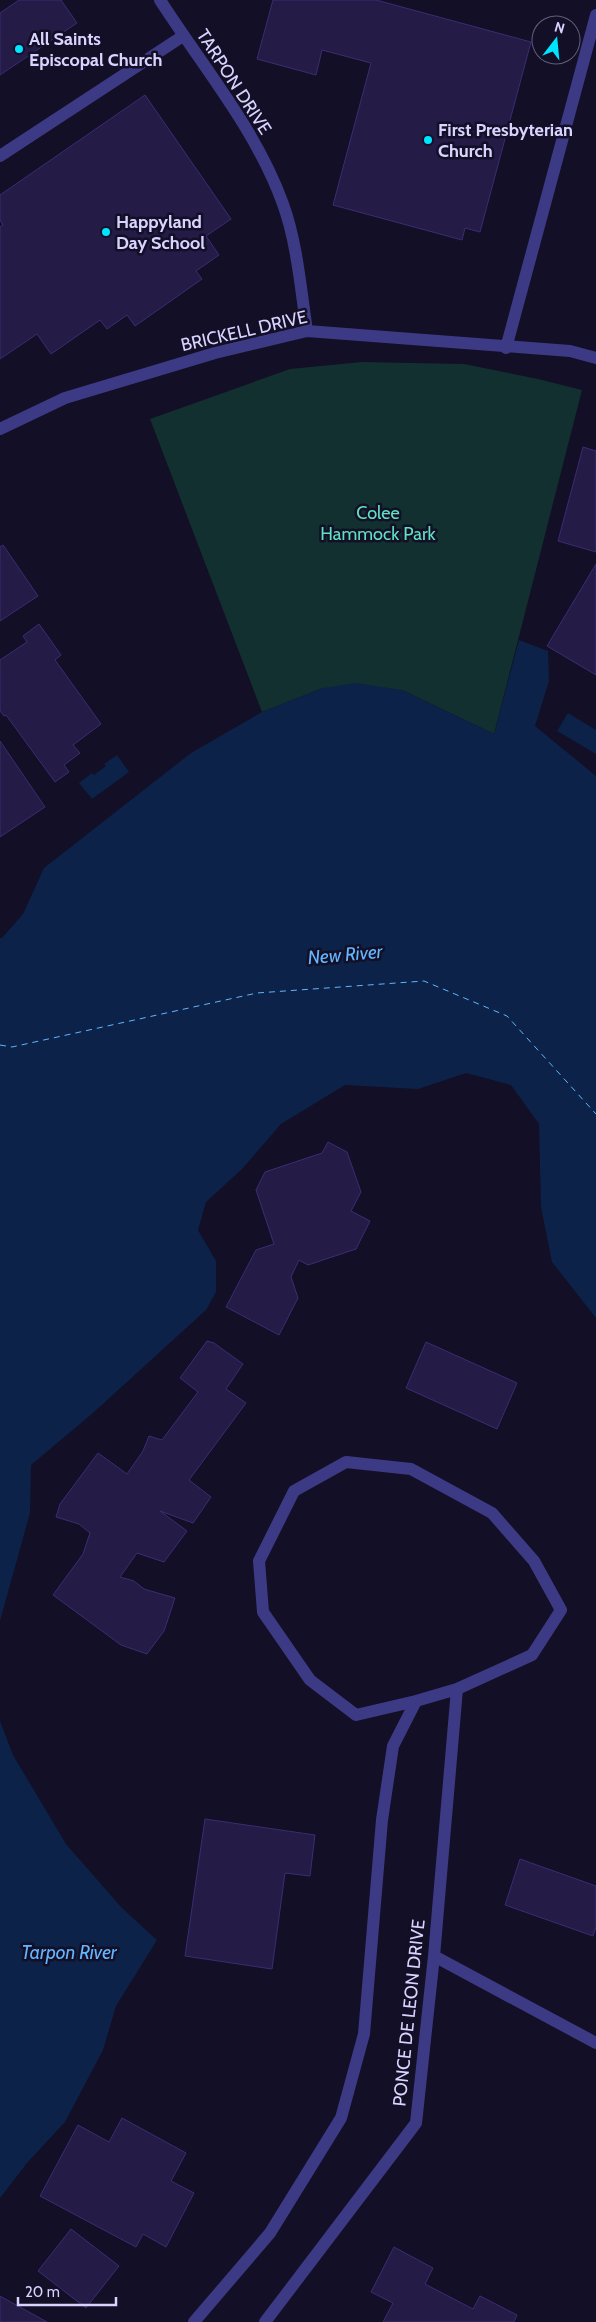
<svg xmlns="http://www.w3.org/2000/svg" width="596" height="2322" viewBox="0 0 596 2322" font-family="Cabin,sans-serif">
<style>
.green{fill:#12302f}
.water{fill:#0c2248}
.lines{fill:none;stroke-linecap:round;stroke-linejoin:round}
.ferry{stroke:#62b6ff;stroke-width:1;stroke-dasharray:6 5;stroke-linecap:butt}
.building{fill:#241b47;stroke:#3b2d73}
.minor{stroke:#3d3a85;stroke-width:12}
.poi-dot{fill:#00e5ff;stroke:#130f26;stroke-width:2}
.labels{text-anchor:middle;stroke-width:5;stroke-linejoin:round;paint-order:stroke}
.poi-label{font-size:18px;font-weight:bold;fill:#d9d4ff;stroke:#130f26;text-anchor:start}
.street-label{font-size:18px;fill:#d9d4ff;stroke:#130f26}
.park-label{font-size:18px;fill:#5fe0c0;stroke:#130f26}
.water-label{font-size:19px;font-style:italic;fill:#62b6ff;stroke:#130f26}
</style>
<rect width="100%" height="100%" fill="#130f26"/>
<!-- green -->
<path class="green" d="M362,362L464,364L538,379L582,390L494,734L402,690L323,688L262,712L150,419L290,369Z"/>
<!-- water -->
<path class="water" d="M519,640L548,651L549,681L535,726L596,776V1318L552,1262L541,1207L539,1124L511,1085L466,1073L418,1089L345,1085L281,1124L242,1169L206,1202L198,1230L216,1261V1292L206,1310L93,1413L31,1465L30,1513L0,1621V938H2L23,914L44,868L191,753L262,712L323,688L356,683L402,690L494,734Z
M568,713L596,730V754L557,731Z
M117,755L129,772L92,799L79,783L92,773L94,775L106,766L104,764Z
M0,1721L13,1755L66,1844L122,1908L157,1940L116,2006L103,2050L65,2122L27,2163L0,2198Z"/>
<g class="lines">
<!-- ferry -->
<path class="ferry" d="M0,1045L12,1047L257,993L424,981L507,1016L596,1114"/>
</g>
<!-- building -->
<path class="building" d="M19,0H61L77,23L0,75V13Z
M273,0H376L531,42L480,232L465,228L462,240L333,205L371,63L322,50L316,75L257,59Z
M145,95L231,219L206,236L219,255L196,271L202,279L135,326L127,315L107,329L100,320L51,354L37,334L0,359V227L3,225L0,220V195Z
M583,447L596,451V552L558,541Z
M3,545L38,596L0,621V547Z
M596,564V675L547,646Z
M39,624L61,655L55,660L101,724L73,745L80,753L64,765L69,772L55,782L6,715L4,716L0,711V660L27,642L23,636Z
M0,741L45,807L0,837Z
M328,1142L347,1152L361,1192L351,1211L370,1221L356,1249L308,1265L299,1260L291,1277L298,1298L279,1335L226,1307L256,1250L274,1244L256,1190L265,1172L322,1153Z
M207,1341L214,1343L243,1364L226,1389L246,1403L189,1480L211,1497L193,1523L160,1511L187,1531L164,1562L137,1553L120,1577L134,1581L144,1589L175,1598L164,1631L147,1654L121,1645L53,1595L83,1554L90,1533L79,1524L56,1517L60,1504L98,1453L127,1474L143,1451L149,1436L162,1440L198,1392L180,1378Z
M426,1342L517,1383L497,1429L406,1388Z
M205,1819L315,1835L310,1876L285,1873L272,1969L185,1956Z
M520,1859L596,1886V1927L593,1936L505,1905Z
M122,2118L186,2153L171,2181L194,2193L166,2247L143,2234L136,2247L40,2196L78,2125L109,2142Z
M71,2229L119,2266L86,2308L38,2271Z
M394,2247L433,2268L425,2284L473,2309L480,2296L517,2315L514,2322H383L393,2303L371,2292Z
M0,2296L47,2322H0Z"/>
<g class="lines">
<!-- minor -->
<path class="minor" d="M160,0C203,67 256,129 283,204C297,242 301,291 307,331
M0,156L183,36
M506,348L596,15
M0,429L65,398L215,353L307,331L570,351L596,358
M434,1956L596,2043
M194,2322L270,2233L341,2118L364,2034L382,1820L393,1746L416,1701L457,1689L532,1655L561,1610L534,1561L492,1513L411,1469L346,1462L294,1491L259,1561L263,1612L310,1680L356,1715L416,1701
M265,2322L416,2123L434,1956L457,1689"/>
</g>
<!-- markers -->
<g class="poi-dot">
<circle cx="19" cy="49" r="5"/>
<circle cx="428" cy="140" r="5"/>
<circle cx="106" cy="232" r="5"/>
</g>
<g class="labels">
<!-- poi labels -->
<g class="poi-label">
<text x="29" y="45">All Saints<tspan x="29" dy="21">Episcopal Church</tspan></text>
<text x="438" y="136">First Presbyterian<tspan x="438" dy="21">Church</tspan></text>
<text x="116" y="228">Happyland<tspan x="116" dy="21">Day School</tspan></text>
</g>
<!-- street labels -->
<g class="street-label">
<text transform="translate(234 82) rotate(57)" y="6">TARPON DRIVE</text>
<text transform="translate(244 331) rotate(-13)" y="6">BRICKELL DRIVE</text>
<text transform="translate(409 2013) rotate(-84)" y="6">PONCE DE LEON DRIVE</text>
</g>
<!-- park labels -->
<g class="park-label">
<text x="378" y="519">Colee<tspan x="378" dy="21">Hammock Park</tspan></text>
</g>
<!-- water labels -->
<g class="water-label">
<text transform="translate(345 954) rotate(-5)" y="7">New River</text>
<text x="69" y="1959">Tarpon River</text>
</g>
</g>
<!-- north arrow -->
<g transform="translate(556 40) rotate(16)"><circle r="24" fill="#130f26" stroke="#625e7d"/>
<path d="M0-4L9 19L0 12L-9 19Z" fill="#00e5ff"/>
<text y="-8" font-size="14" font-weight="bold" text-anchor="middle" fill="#d9d4ff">N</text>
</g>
<!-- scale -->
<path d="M18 2297v8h98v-8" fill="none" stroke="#d9d4ff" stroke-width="2.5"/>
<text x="25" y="2297" font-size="15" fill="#d9d4ff" stroke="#130f26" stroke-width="4" paint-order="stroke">20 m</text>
</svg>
